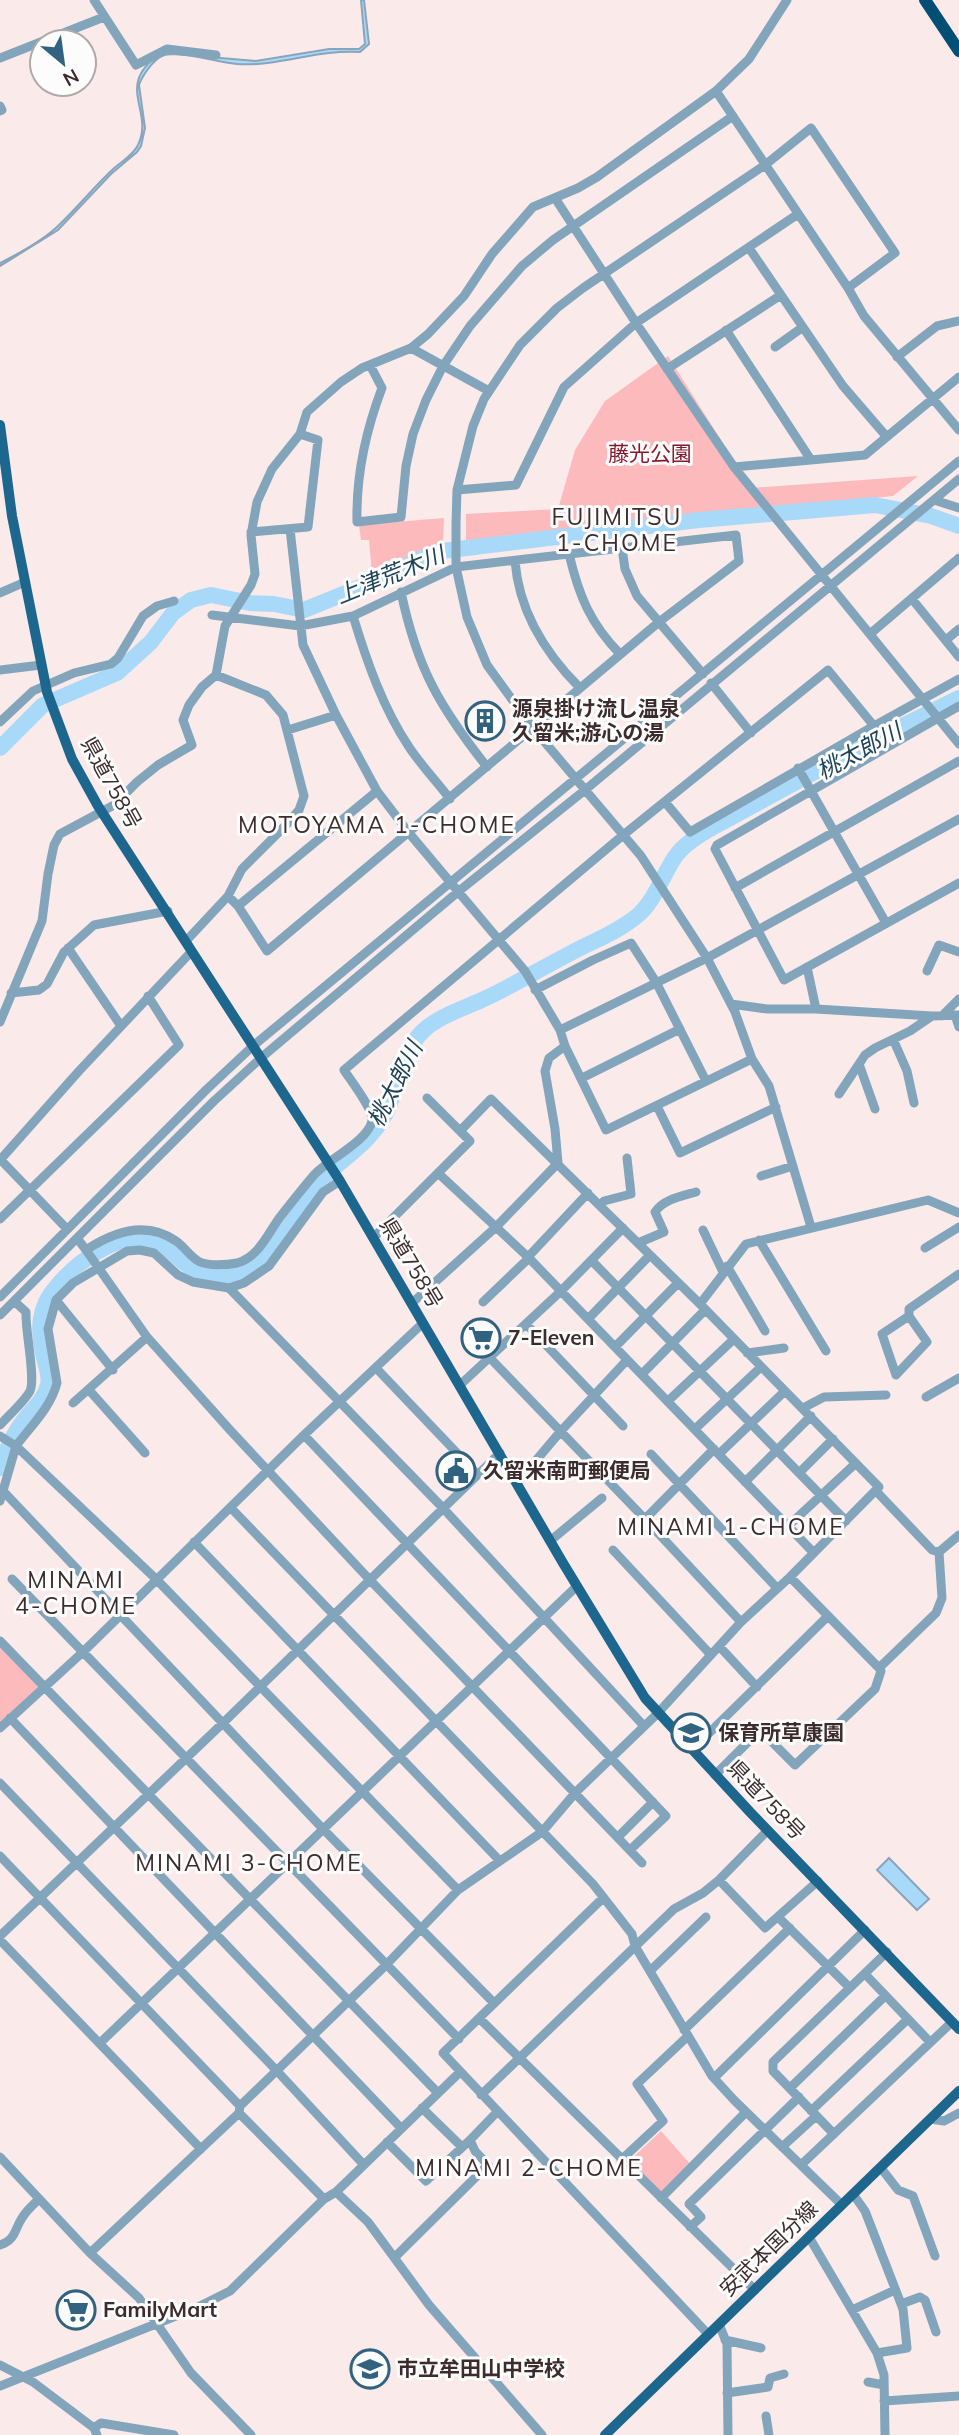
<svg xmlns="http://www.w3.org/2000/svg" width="959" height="2435" viewBox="0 0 959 2435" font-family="Mulish,'Noto Sans JP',sans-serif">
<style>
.green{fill:#fdbabc}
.water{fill:#a9d9f9;stroke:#89a5bc;stroke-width:2}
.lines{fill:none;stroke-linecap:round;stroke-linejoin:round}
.river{stroke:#a9d9f9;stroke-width:16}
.minor{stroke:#83a5bc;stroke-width:9}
.major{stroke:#1d678f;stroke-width:10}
.highway{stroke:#014f74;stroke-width:12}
.labels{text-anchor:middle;stroke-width:6;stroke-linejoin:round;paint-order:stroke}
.park-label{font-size:21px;fill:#851a2d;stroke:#fcfcfc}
.poi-label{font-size:21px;font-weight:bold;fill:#3d2c2d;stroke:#fcfcfc;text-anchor:start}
.street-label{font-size:21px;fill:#3d2c2d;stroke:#fcfcfc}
.neighbourhood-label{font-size:23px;letter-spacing:2px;fill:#3d2c2d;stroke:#fcfcfc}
.water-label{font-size:23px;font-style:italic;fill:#1d4258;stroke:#fcfcfc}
</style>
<rect width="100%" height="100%" fill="#fbeaea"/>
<!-- green -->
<path class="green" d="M668,356L751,488L918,476L893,496L466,541V514L558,509L575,450L605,401Z
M444,518L443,542L372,574L369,540H361L359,525Z
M0,1641L44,1687L0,1729Z
M661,2131L691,2165L657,2196L627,2163Z"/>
<!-- water -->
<path class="water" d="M361,0H364L369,44L360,52C318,49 278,67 237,64C219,63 178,49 162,56C153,60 142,76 139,85L145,128L141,146L137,152L111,174L58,230L0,266V263C18,254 45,239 59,225C77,208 93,188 111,171C120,162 133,156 138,145C155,110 113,86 161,53L256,61L329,49H359L365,44Z
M889,1858L929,1899L917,1910L877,1870Z"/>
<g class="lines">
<!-- river -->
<path class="river" d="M0,748L43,705L117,673L151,642L173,613L191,600L211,595L250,603L274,604L304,610L388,576L417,560L442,551L699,520L875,505L931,516L959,526
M0,1468C5,1453 11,1438 21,1424C30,1411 44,1401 48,1385C50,1376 46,1366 44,1358C38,1332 37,1308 56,1287C76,1263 116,1232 149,1240C180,1249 187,1280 225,1277C238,1276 249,1272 260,1263C281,1245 292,1214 310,1192C332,1164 367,1148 385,1115C399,1088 400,1054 422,1032C438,1016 465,1008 484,999C514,985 542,968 571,953C593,941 618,932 637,916C655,901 662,876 675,857C683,845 696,837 708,830L866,744L959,698"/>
<!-- minor -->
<path class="minor" d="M94,0L136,65L167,49L216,55
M0,58L104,17
M716,91L848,288L864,316L959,430
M0,106L2,110L0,111
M555,198L636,323L734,467L959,744
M749,248L843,386L886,436
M726,330L811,460
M775,347L803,327
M411,348L489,391
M897,357L937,326L959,321
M370,365L382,388C366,430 356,476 357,522L401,517L406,466L413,434L426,400L443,366L470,326L522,266L553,240L733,116
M667,369L781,295
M734,467L865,455L959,377
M457,490L516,485L564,387L636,323L798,214
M934,500L959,508
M290,529L303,645L336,715L377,791L409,833L525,971L560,1030L565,1046L606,1130L752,1059
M251,532L308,527L318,440L300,434
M622,548L625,569L637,596L703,674
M569,554C579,596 590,623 620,654
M515,561C519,612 545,653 580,688
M401,592C417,668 439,706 487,767
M0,593L25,582
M912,599L959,657
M212,615L300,626L353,616L456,567L736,535L739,561L659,622L267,951L238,906L228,896
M353,616C367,662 383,708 409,747C421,765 437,782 450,799
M870,634L959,558
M946,640L959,629
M0,670L41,665
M711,683L751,733
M959,706L717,845L715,849L784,980L959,883
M0,722L33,691L74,673L111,664L118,658L143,616L157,606L174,601
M288,730L336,715
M798,768L886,923
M665,802L690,832L874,726
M735,888L959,761
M238,906L377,791
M186,941L228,896L242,869L289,822L299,810L304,796L283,715L266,695L216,675
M68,948L121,1026
M807,967L816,1009
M927,971L939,945L959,952
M535,990L593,960L631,943L656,982L706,1081
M11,993L39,990L47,984L64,952L94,925L168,911
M731,1004L767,1009H816L932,1016L959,1015
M955,1015L959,1027
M942,1016L959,999
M0,1022L42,921L48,874L54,845L60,834L114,805L137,782L158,765L192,745L183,720L189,705L202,687L216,675L225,626L251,585L255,574L251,535L257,502L272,469L300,434L307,412L341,382L362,368L411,348L428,334L464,296L492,254L533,207L578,188L597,177L716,91L749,59L787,0
M560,1030L707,958L959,819
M893,1039L907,1071L914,1103
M859,1064L875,1109
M582,1078L680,1029
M839,1094L865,1055L875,1048L910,1031L932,1016
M427,1098L460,1131
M657,1106L680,1153L776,1107
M0,1159L67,1229
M1,1159L79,1071L191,952
M438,1173L528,1257L813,1552
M761,1176L793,1166
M340,1181L323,1192L269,1266L244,1283L229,1288L193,1282L178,1275L154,1253L140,1250L127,1251L73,1283L56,1300L48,1329L57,1383C51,1407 31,1426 16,1446L156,1579L458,1890
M600,1206L604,1201L631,1194L627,1158
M0,1219L179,1045L148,996
M811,1227L769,1086L752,1059L735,1012L707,958L641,856L532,727L487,665L467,617L456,567V523L457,490L473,426L484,399L520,345L557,308L583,288L765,165L811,128L895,253L848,288
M703,1230L723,1272
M77,1238L86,1250C113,1232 146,1220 176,1241C184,1246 191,1258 200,1262C209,1266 227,1265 237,1263C259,1257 268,1233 280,1217C291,1203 302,1189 314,1175C327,1160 368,1141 372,1121C374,1110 351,1081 344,1070L622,836L828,670L874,726L959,679
M759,1240L826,1351
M638,1243L664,1232L655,1212C664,1199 682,1196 696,1192
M925,1248L959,1227
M86,1250L147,1337L230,1430L369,1579L642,1863
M528,1257L588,1193
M592,1261L846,1521
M727,1266L765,1331
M229,1288L442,1507L644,1726
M0,1297L206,1090L253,1046L959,461
M56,1300L113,1370
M483,1302L529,1258
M412,1303L496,1227L558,1163L555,1129L545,1071L549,1058L565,1046
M700,1304L746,1244L928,1200L959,1213
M0,1315L214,1101L262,1057L459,891L585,790L959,479
M588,1319L650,1255
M526,1324L623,1426
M615,1347L678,1283
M747,1353L784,1348
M489,1357L645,1519L741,1622
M376,1368L477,1474
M642,1374L705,1310
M896,1375L927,1342L909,1316V1309L959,1274
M896,1375L882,1334L909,1316
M460,1385L561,1291L623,1228
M89,1390L145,1453
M926,1397L959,1378
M668,1401L734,1339
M73,1403L147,1337
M803,1408L824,1397L886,1395
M0,1425C8,1416 25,1401 30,1391C36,1378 25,1331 26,1312L14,1301
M695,1429L761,1367
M304,1435L666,1816L630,1850
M0,1436L16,1446L0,1501
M651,1454L777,1588
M719,1454L785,1391
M800,1472L833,1439
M745,1482L811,1416
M517,1483L560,1432L627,1360
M876,1491L932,1550L939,1552L959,1535
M4,1492L324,1830L494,2003
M231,1508L593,1884L632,1934L635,1946L712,2076L734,2100L842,2205
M645,1519L714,1449
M788,1526L856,1463
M550,1541L602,1498
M194,1542L499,1860
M613,1550L711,1655
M12,1579L459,2039
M0,1641L438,2093
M719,1646L757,1687
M879,1668L936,1613L942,1598L939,1552
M10,1718L401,2128
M0,1728L84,1651L304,1435L423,1323
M702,1740L828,1616
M715,1775L760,1730L795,1765L875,1689L881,1671L879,1668L790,1577
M0,1783L277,2071L364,2165
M618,1837L653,1802
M0,1856L240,2106
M719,1880L765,1928L818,1881
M603,1898L443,2053L708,2334
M778,1917L846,1984
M0,1936L223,1723L500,1453
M0,1940L201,2149
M650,1971L706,1917
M865,1974L930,2042
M480,2019L755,2290
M684,2030L790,1928
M100,2043L577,1586
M714,2078L865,1930
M790,2088L885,1996
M481,2095L674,1909L703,1893L719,1880L768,1830
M422,2108L462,2147
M811,2111L908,2019
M239,2113L240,2106L386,1965L458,1890L542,1832L576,1792L657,1714L741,1622L790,1577L879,1487L700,1304L491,1099L460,1131L470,1141L373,1238
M930,2119L944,2121L959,2113
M834,2134L773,2071V2062L887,1952
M387,2142L426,2181L470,2140
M782,2147L816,2116
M0,2157L90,2253L139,2298L191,2373L251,2435
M621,2160L663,2121L637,2084L688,2036
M801,2165L952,2022
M881,2168L898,2190L913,2196L935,2256
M336,2192L368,2222L429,2305L542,2435
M853,2194L865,2211L903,2309L907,2348L877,2353
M661,2198L746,2112
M324,2199L336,2192L460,2072
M690,2227L701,2217L689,2204L799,2097
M809,2237L877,2353L884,2375L885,2435
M0,2245C16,2240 14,2230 22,2218C26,2211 33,2205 39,2199
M395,2257L488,2165L475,2151L470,2140L497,2112
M901,2304L920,2297L925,2300L936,2332
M852,2310L895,2290
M719,2324L727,2344L728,2435
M725,2340L761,2348
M0,2365L33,2382L94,2428L97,2435
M868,2382L884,2385
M0,2386L196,2308L230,2291L324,2199L239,2113L90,2253
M727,2393L768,2387L770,2378L784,2374
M884,2401L959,2396
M766,2416L769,2435
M94,2428L101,2423L174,2435"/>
<!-- major -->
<path class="major" d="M0,425L12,516L47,692L72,759L98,806L340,1181L563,1563L645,1698L750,1812L959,2029
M605,2435L959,2091"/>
<!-- highway -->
<path class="highway" d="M925,0L959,51"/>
</g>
<!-- icons -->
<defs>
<g id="building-ring" transform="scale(2.0125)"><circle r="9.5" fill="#fcfcfc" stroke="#316280" stroke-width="1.5"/><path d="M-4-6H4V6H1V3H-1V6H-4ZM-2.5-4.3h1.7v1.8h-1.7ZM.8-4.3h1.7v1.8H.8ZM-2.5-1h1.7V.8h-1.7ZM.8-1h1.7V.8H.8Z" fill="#316280"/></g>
<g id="supermarket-ring" transform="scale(2.0125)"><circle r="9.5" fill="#fcfcfc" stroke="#316280" stroke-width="1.5"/><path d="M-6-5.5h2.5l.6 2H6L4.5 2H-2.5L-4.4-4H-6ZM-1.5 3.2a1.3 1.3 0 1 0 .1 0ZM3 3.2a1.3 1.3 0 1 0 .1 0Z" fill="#316280"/></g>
<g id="civic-ring" transform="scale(2.0125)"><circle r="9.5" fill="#fcfcfc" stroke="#316280" stroke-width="1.5"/><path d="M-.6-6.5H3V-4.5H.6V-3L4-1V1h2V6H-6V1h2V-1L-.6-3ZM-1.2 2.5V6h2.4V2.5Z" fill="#316280"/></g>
<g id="school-ring" transform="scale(2.0125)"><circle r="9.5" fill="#fcfcfc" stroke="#316280" stroke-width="1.5"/><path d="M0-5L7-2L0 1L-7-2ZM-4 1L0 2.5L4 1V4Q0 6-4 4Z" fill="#316280"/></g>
</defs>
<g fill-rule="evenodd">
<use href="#building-ring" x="485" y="721"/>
<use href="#supermarket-ring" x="481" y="1338"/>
<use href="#civic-ring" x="456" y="1471"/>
<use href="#school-ring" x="691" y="1733"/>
<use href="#supermarket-ring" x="76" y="2310"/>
<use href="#school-ring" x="370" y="2369"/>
</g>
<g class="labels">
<!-- park labels -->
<g class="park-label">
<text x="650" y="461">藤光公園</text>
</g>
<!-- poi labels -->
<g class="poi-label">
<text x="512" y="716">源泉掛け流し温泉<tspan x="512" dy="24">久留米;游心の湯</tspan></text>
<text x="508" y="1345">7-Eleven</text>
<text x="483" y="1478">久留米南町郵便局</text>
<text x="718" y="1740">保育所草康園</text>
<text x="103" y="2317">FamilyMart</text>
<text x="397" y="2376">市立牟田山中学校</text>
</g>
<!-- street labels -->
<g class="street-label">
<text transform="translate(111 783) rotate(61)" y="7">県道758号</text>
<text transform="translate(411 1263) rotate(59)" y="7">県道758号</text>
<text transform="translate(766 1800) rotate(46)" y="7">県道758号</text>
<text transform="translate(769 2249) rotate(-44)" y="7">安武本国分線</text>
</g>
<!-- neighbourhood labels -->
<g class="neighbourhood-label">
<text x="617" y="525">FUJIMITSU<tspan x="617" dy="26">1-CHOME</tspan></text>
<text x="377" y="833">MOTOYAMA 1-CHOME</text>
<text x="731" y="1535">MINAMI 1-CHOME</text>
<text x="76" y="1588">MINAMI<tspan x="76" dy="26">4-CHOME</tspan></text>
<text x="249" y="1871">MINAMI 3-CHOME</text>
<text x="529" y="2176">MINAMI 2-CHOME</text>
</g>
<!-- water labels -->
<g class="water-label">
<text transform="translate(390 575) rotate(-22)" y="8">上津荒木川</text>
<text transform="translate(859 751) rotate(-28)" y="8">桃太郎川</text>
<text transform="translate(395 1084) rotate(-63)" y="8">桃太郎川</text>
</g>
</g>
<!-- north arrow -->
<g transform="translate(63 63) rotate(151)"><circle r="33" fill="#fcfcfc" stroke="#b0a9a9" stroke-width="2"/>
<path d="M0-5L12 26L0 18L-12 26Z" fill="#316280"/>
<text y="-10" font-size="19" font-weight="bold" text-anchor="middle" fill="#3d2c2d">N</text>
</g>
</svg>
